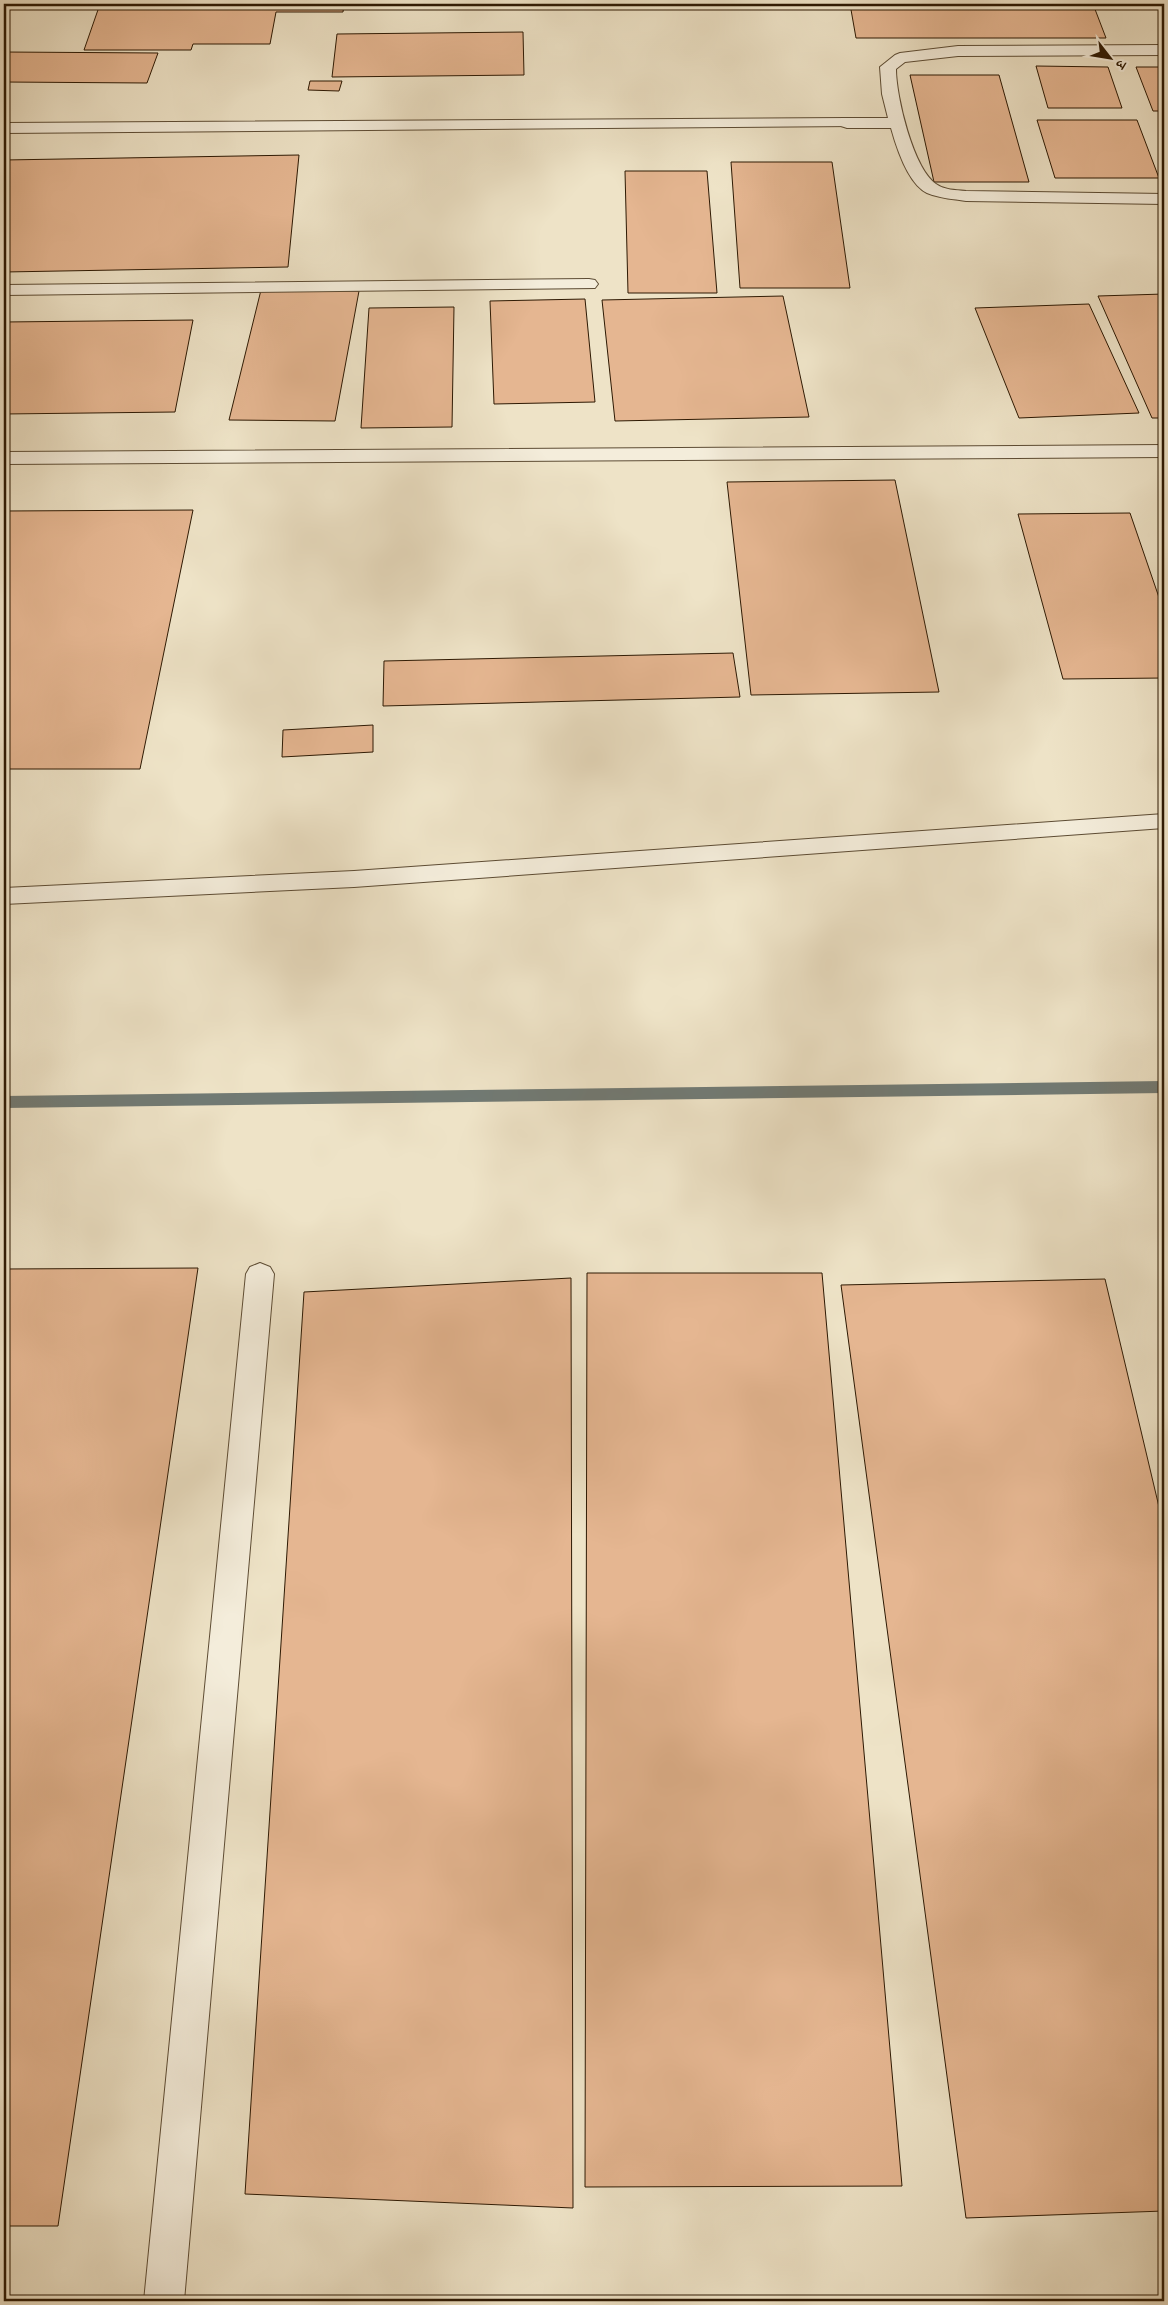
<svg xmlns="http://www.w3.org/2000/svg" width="1168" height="2305" viewBox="0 0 1168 2305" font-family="Cardo,'Noto Serif Devanagari',serif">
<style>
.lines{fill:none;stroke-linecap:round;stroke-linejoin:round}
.stream{fill:#717a74;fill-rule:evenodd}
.building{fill:#e5b691;stroke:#2d1903}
.lane-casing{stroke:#5d4c34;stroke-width:2}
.street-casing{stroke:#5d4c34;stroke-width:2}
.lane{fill:#f4eddb;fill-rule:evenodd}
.street{fill:#f4eddb;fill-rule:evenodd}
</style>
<rect width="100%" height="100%" fill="#eee3c7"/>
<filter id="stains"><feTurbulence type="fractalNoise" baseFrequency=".004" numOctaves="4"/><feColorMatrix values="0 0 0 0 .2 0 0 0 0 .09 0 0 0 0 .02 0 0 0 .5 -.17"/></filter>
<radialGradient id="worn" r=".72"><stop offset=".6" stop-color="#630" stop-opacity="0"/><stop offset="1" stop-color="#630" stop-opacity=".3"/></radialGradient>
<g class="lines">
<!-- stream -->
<path class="stream" d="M1164,1081V1093L4,1108V1096Z"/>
</g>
<!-- building -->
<path class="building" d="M100,4H344L343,12H276L270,44H193L191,50H84Z
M850,4H1093L1106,38H856Z
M523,32L524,75L332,77L337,34Z
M4,52L158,53L147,83L4,82Z
M1036,66L1108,67L1122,108H1048Z
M1136,67H1164V111H1153Z
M910,75H999L1029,182H934Z
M310,81H342L339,91L308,90Z
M1037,120H1137L1159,178H1055Z
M299,155L288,267L4,272V160Z
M731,162H832L850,288H740Z
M625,171H707L717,293H628Z
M261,290L359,291L335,421L229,420Z
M1164,294V418H1152L1098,296Z
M783,296L809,417L615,421L602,300Z
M585,299L595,402L494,404L490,301Z
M1089,304L1139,413L1019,418L975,308Z
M454,307L452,427L361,428L369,308Z
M193,320L175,412L4,414V322Z
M895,480L939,692L751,695L727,482Z
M193,510L140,769H4V511Z
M1130,513L1164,612V678L1063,679L1018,514Z
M733,653L740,697L383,706L384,661Z
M373,725V752L282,757L283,730Z
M198,1268L58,2226H4V1269Z
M587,1273H822L902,2186L585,2187Z
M571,1278L573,2208L245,2194L304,1292Z
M1105,1279L1164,1528V2211L966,2218L841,1285Z"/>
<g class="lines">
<!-- lane casing -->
<g class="lane-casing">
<path id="lane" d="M1164,45V55L958,56L905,62L896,69C896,96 913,168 936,184C944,190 956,190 966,191L1164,194V204L966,201C953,199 939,198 927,193C908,184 896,146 891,128H847L841,126L839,123L841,120L847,118H888L882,94L880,67L895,55L900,53L958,46Z
M589,279L595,280L598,284L595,288L4,295V285Z
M1164,445V457L4,464V452Z
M260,1263L270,1267L274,1274L184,2301H144L246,1274L250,1267Z"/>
</g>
<!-- street casing -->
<g class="street-casing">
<path id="street" d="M847,118L853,120L855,123L853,126L4,133V123Z
M1164,814V828L354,887L4,904V888L354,871Z"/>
</g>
<!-- lane -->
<use href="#lane" class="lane"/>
<!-- street -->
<use href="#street" class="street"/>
</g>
<!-- margin -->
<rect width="1168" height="2305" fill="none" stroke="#eee3c7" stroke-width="20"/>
<rect x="5" y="5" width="1158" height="2295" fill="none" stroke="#2d1903" stroke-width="2.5"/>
<rect x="10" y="10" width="1148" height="2285" fill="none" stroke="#2d1903"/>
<!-- north arrow -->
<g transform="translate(1110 58) rotate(121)" stroke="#f4eddb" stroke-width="4" paint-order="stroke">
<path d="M0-4L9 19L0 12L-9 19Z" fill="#2d1903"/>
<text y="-8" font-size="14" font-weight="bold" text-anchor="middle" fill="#2d1903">उ</text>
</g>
<rect width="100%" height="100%" filter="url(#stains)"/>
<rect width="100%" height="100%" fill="url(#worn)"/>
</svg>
